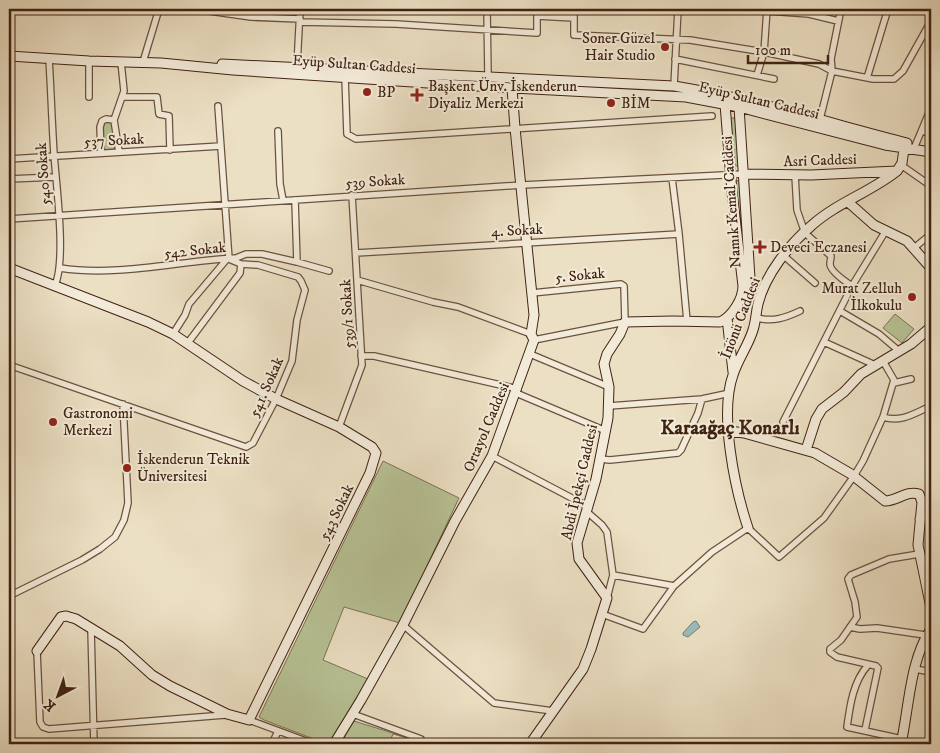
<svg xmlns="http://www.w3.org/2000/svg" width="940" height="753" viewBox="0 0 940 753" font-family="'IM FELL DW Pica',serif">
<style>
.green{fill:#b7c295;stroke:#7c7254}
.water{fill:#9abbbb;stroke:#767e78}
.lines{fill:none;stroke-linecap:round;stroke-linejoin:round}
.street-casing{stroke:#6b523f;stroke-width:8}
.secondary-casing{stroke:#402213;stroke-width:11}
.street{stroke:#f3ebd9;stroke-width:5.5}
.secondary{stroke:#f3ebd9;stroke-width:9}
.poi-dot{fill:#8f2418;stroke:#f3ebd9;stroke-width:2}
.labels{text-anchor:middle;stroke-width:4;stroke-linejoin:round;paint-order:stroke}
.poi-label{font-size:15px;fill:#402213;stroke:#f3ebd9;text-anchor:start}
.street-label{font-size:15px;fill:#402213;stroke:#f3ebd9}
.district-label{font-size:20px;font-weight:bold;fill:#402213;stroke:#f3ebd9}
</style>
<rect width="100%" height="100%" fill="#ece0c4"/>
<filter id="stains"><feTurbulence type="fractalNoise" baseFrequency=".004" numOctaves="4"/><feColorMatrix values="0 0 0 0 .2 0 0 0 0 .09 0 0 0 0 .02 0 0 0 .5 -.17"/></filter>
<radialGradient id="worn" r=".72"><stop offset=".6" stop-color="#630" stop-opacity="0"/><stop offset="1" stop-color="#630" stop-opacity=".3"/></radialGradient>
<!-- green -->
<path class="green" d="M729,118H735L740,166H734Z
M105,121H113L116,149L103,150L102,129Z
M741,180L747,282L734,181Z
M895,314L914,329L902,343L883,328Z
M383,461L459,498L400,623L344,607L323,660L368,679L333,740L327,744L264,720L259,717Z
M354,721L415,740L414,744H413L414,740L393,734L389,744H360L343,737Z"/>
<!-- water -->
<path class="water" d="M696,621L700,627L688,637L683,635V633L693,622Z"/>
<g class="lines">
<!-- street casing -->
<g class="street-casing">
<path id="street" d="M178,9L209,11L251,17L300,19
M487,9L488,76
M767,11L809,14L838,21
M574,18V35L690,40L764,52L819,64L832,71L873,79H894L903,71L931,21
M300,22L396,24L537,33V16L574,18V9
M49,59C51,91 52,123 54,154C56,183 67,264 54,287
M675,59L774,79
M143,62L159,9
M297,66L300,9
M757,75L764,52L767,9
M345,77L347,134L356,139L712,116
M867,78L888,9
M674,86L678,9
M89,97V61
M123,97H157L159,114L169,116L170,150
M820,119L832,71L831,59L841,9
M278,131L280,184L283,200
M922,131L931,134
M915,146L931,108
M119,152L114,120L124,91L121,62
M101,153L100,127L102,121L106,119L114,120
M9,159L221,146
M901,165L931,186
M795,175L797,210L805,233L831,256C831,259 830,261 830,264C830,271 846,282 852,286
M672,178L679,234L687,321
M9,179L56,177
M295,200L297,262
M9,219L522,185L744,174
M914,248L931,234
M356,253L679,234
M784,256L815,283
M60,268C118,277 178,261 236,258L246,254H262L297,262L329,271
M357,280L433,302L458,307L531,334
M532,293L621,284L624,286L625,322L534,340
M840,311L879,334L899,351
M757,318C773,322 785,318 800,311
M173,334L185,315L189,304L227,259
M824,342L875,365
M187,344L240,273L241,264
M530,354L609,387
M361,356H374L518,389
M9,365L246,447L253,443L276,399L292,361L297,320L305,290L301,281L298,277L258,265L241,264L229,259L218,106
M894,383L911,379
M516,393L606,431
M609,406L702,399L730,393
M883,417C901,423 915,413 931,406
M783,422L852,286L885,232
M339,427L362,365L352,195
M492,456L587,506
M600,459L610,460L678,453L681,450L698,413L702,399
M586,511L602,525L607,532L613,575L607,598
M613,575L674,586
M9,596L82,560L100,549L115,537L124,520L128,503L123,404
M602,614L643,629L674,586L712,552L748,528L779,557L824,518L854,476L863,461L883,417L894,380L883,361
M403,625L494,703L553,711
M850,627L860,629L877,628L925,635
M91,629L94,744
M37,651L40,722L43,727L49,729L225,715
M868,665C853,682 850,705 847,727L902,739
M915,669L931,672
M353,714L421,739L420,744
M249,720L314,744
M865,730L878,668L876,666L837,657L830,652V649L841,640L857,617L855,602L848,579L851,575L889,559L919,554
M272,744L278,731"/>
</g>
<!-- secondary casing -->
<g class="secondary-casing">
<path id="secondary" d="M9,56L89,61L161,63L233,70L458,85L686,97L739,107L885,145L931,152
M222,64L674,86C753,99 829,123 907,143
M739,107L750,278L749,289L745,294
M744,174L811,175L897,171
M848,202L874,225L907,241L931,268
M9,268L148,322L173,334L243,381L276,399L339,427L372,447L376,453L370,473L249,720L227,714L170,686L152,675L120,646L76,619L66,616L61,617L37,651
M727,318L733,372
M729,431L744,433L815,453L851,474L885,501C898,501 906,490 919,494L922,502L918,545L931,608
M806,450L816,419L822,409L844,392L861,374L911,344L931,327
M920,519L931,513
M748,528C735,489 719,414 733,375C738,359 748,346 753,330C756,321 756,312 758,304C765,275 789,245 811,226C836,203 871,192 897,171L902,163L904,149
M334,744L361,700L403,625L455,521L492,456L534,340L531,334L534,315L515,128L512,88
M530,744L583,669L591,649L607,598L579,559L577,543L596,479L608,418L609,387L604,364L607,354L620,334L625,322L673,321L720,322C732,317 743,299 743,286L732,192L725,104
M901,744C909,708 910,659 931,629"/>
</g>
<!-- street -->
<use href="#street" class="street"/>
<!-- secondary -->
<use href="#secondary" class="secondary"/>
</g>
<!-- markers -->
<g class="poi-dot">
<circle cx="665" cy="47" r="5"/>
<circle cx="367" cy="92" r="5"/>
<path d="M414.5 87.5h5v5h5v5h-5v5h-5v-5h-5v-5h5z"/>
<circle cx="611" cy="103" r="5"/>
<path d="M757.5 239.5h5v5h5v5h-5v5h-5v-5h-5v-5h5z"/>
<circle cx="912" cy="297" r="5"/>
<circle cx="53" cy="422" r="5"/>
<circle cx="127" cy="468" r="5"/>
</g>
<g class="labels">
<!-- poi labels -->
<g class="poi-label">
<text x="655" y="43" text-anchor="end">Soner Güzel<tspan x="655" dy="17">Hair Studio</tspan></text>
<text x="428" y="91">Başkent Ünv. İskenderun<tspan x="428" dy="17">Diyaliz Merkezi</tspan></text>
<text x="377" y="97">BP</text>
<text x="621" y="108">BİM</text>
<text x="770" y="252">Deveci Eczanesi</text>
<text x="902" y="293" text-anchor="end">Murat Zelluh<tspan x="902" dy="17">İlkokulu</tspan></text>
<text x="63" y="418">Gastronomi<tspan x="63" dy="17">Merkezi</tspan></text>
<text x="137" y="464">İskenderun Teknik<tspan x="137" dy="17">Üniversitesi</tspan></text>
</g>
<!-- street labels -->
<g class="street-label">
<text transform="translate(354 64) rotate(4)" y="5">Eyüp Sultan Caddesi</text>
<text transform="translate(759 100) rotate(13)" y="5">Eyüp Sultan Caddesi</text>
<text transform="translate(114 140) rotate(-3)" y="5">537 Sokak</text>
<text transform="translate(820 160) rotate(-2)" y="5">Asri Caddesi</text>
<text transform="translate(43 174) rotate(-94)" y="5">540 Sokak</text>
<text transform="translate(375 181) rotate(-4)" y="5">539 Sokak</text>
<text transform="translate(731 202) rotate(-94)" y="5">Namık Kemal Caddesi</text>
<text transform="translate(517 230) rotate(-3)" y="5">4. Sokak</text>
<text transform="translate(195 250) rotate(-6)" y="5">542 Sokak</text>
<text transform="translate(580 275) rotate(-6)" y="5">5. Sokak</text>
<text transform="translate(347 314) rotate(-93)" y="5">539/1 Sokak</text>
<text transform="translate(740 318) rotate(-69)" y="5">İnönü Caddesi</text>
<text transform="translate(266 387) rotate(-66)" y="5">541. Sokak</text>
<text transform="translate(486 427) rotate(-67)" y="5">Ortayol Caddesi</text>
<text transform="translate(579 482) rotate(-77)" y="5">Abdi İpekçi Caddesi</text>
<text transform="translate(336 512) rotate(-64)" y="5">543 Sokak</text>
</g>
<!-- district labels -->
<g class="district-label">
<text x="730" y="434">Karaağaç Konarlı</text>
</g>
</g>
<!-- margin -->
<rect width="940" height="753" fill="none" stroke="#ece0c4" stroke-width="30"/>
<rect x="10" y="10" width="920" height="733" fill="none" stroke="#402213" stroke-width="2.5"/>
<rect x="15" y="15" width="910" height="723" fill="none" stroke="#402213"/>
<!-- north arrow -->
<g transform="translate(58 696) rotate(221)" stroke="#f3ebd9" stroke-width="4" paint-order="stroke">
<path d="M0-4L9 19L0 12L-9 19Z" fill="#402213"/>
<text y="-8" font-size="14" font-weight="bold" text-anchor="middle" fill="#402213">K</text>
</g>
<!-- scale -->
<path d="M748 55v8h80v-8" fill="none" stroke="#402213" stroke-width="2.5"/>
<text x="755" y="55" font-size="15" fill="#402213" stroke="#f3ebd9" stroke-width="4" paint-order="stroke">100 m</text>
<rect width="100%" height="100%" filter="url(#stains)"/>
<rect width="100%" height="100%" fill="url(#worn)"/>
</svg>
